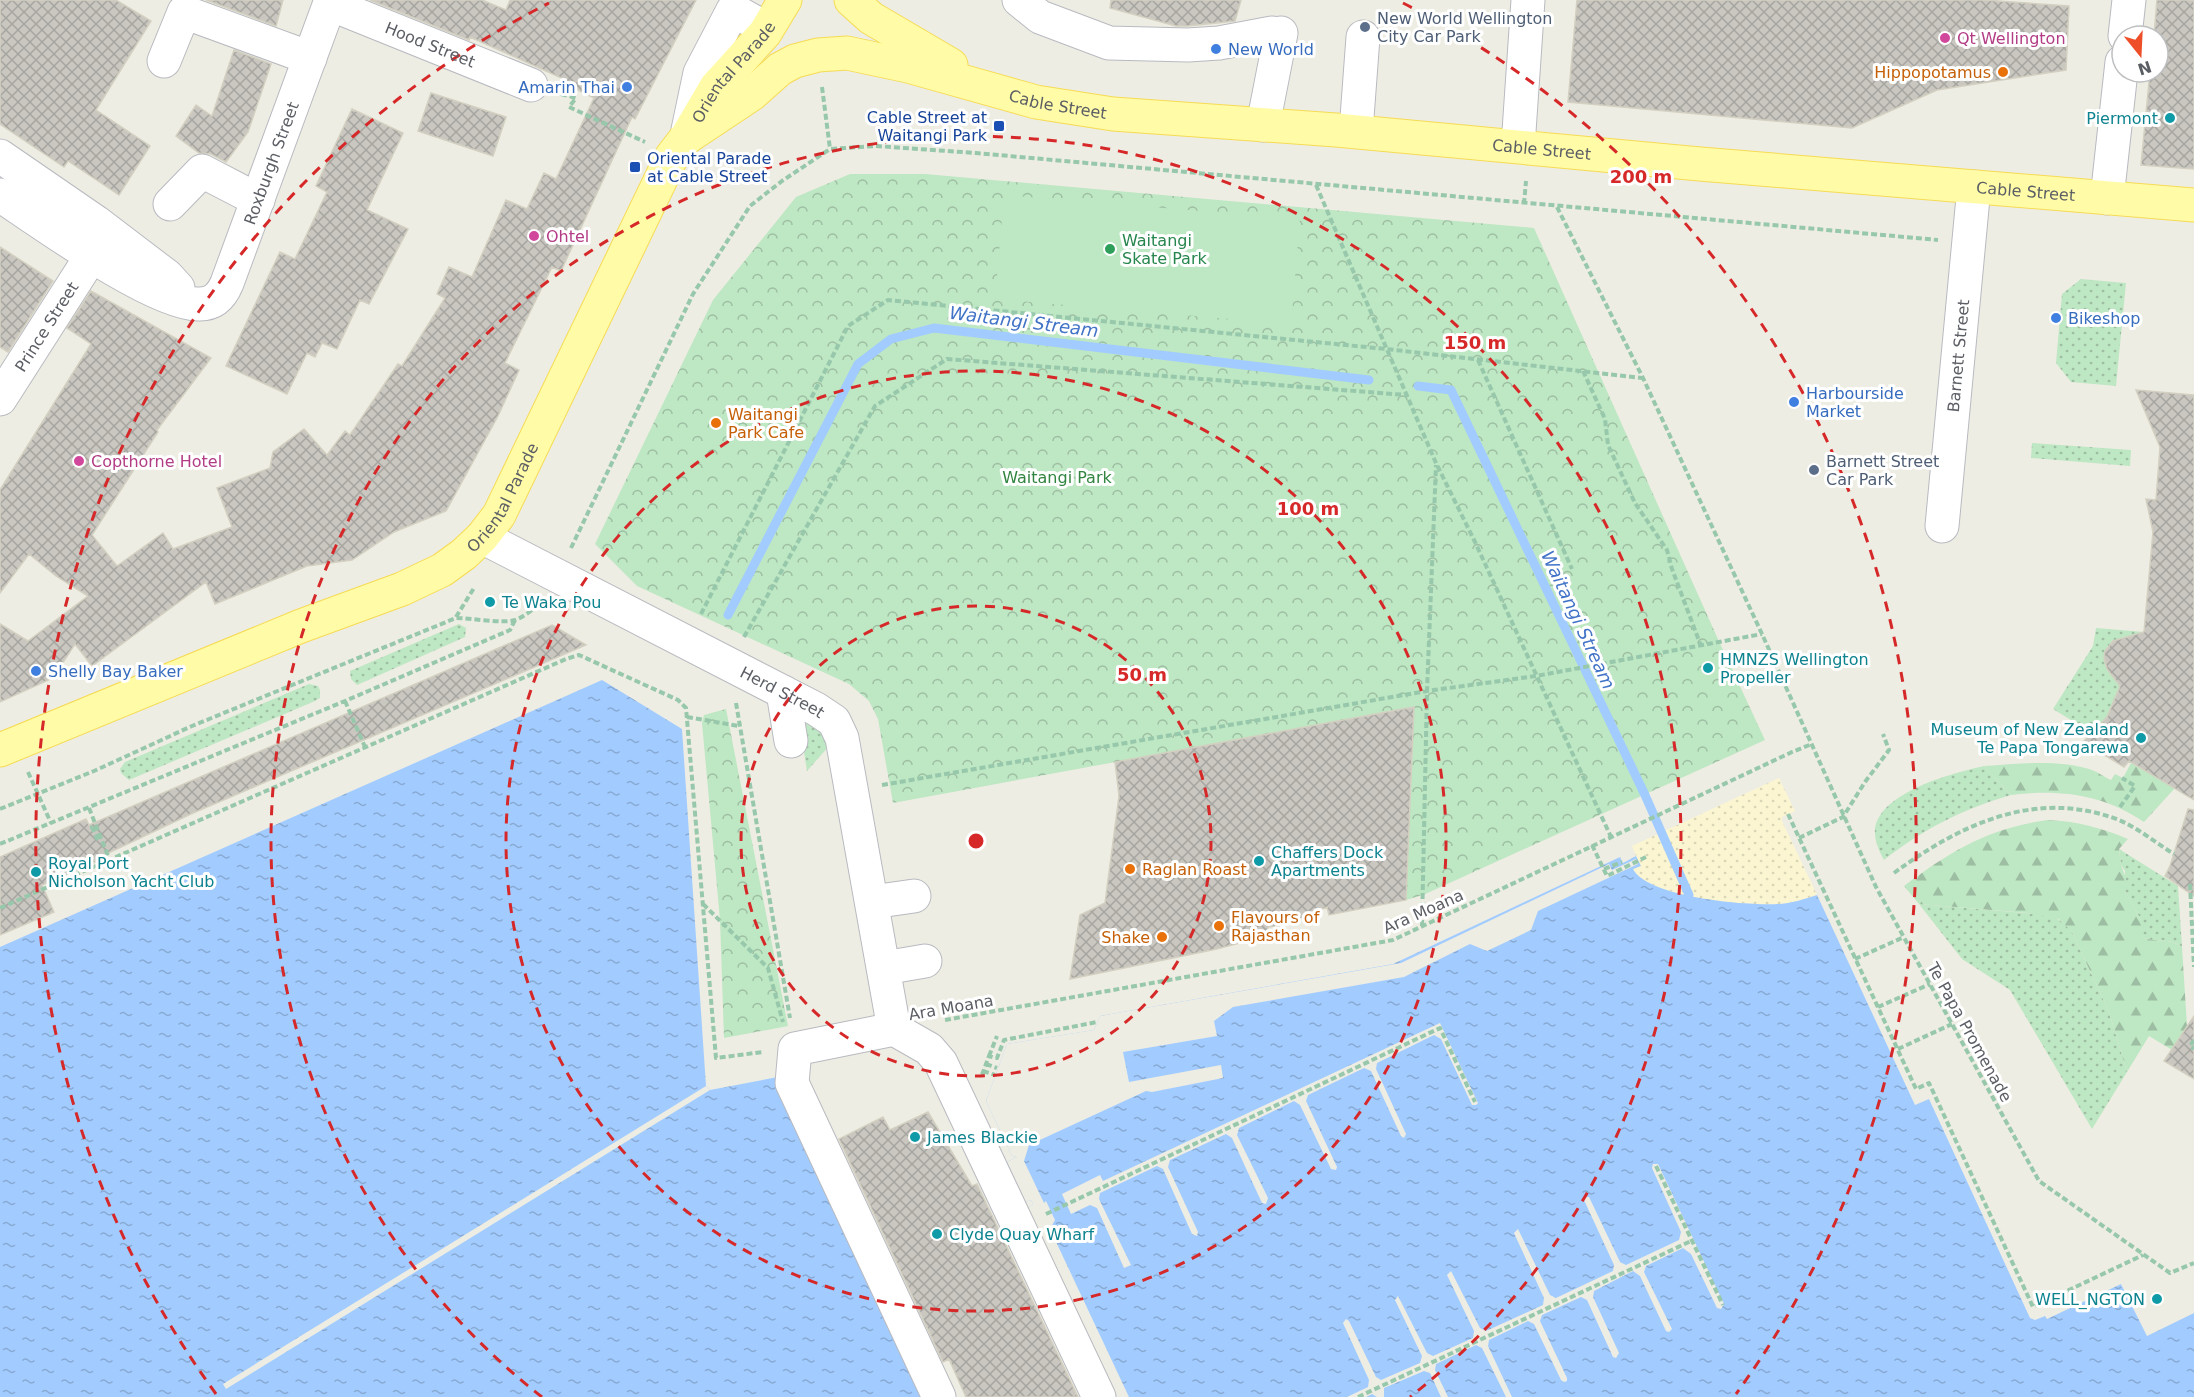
<svg xmlns="http://www.w3.org/2000/svg" width="2194" height="1397" viewBox="0 0 2194 1397" font-family="'DejaVu Sans',sans-serif">
<style>
.grass{fill:url(#grass-dots)}
.forest{fill:url(#forest-firs)}
.sand{fill:url(#sand-dots)}
.park{fill:url(#park-crowns)}
.pitch{fill:#bee7c3}
.water{fill:url(#water-ripples)}
.pier{fill:#eeede3}
.lines{fill:none;stroke-linecap:round;stroke-linejoin:round}
.stream{stroke:#a2ccff;stroke-width:9}
.building{fill:url(#building-cross-hatch);stroke:#d3d0c1;stroke-width:1.5}
.minor-casing{stroke:#b8bac0;stroke-width:35}
.major-casing{stroke:#f6db55;stroke-width:35}
.path{stroke:#97c8ab;stroke-width:4;stroke-dasharray:6 3;stroke-linecap:butt}
.minor{stroke:#fff;stroke-width:33}
.major{stroke:#fffba7;stroke-width:33}
.ring{fill:none;stroke:#d62828;stroke-width:3;stroke-dasharray:10 8}
.service-dot{fill:#5c6f8a;stroke:#fff;stroke-width:2}
.hotel-dot{fill:#d1479c;stroke:#fff;stroke-width:2}
.shop-dot{fill:#3f7fe0;stroke:#fff;stroke-width:2}
.food-dot{fill:#e8710a;stroke:#fff;stroke-width:2}
.culture-dot{fill:#0f9aa8;stroke:#fff;stroke-width:2}
.transit-dot{fill:#1a4fb4;stroke:#fff;stroke-width:2}
.leisure-dot{fill:#2e9e5b;stroke:#fff;stroke-width:2}
.labels{text-anchor:middle;stroke-width:6;stroke-linejoin:round;paint-order:stroke}
.service-label{font-size:16px;fill:#4e5e75;stroke:#fff;text-anchor:start}
.hotel-label{font-size:16px;fill:#b23c85;stroke:#fff;text-anchor:start}
.street-label{font-size:16px;fill:#5b5e64;stroke:#fff}
.shop-label{font-size:16px;fill:#366cbe;stroke:#fff;text-anchor:start}
.food-label{font-size:16px;fill:#c56008;stroke:#fff;text-anchor:start}
.transit-label{font-size:16px;fill:#164399;stroke:#fff;text-anchor:end}
.culture-label{font-size:16px;fill:#0d838f;stroke:#fff;text-anchor:start}
.leisure-label{font-size:16px;fill:#27864d;stroke:#fff;text-anchor:start}
.park-label{font-size:16px;fill:#328540;stroke:#fff}
.water-label{font-size:18px;font-style:italic;fill:#4173c7;stroke:#fff}
.centre{fill:#d62828;stroke:#fff;stroke-width:3}
.ring-label{font-size:18px;text-anchor:middle;font-weight:bold;fill:#d62828;stroke:#fff;stroke-width:6;stroke-linejoin:round;paint-order:stroke}
</style>
<defs>
<pattern id="grass-dots" width="8" height="8" patternUnits="userSpaceOnUse" patternTransform="scale(1.5)"><rect width="8" height="8" fill="#bee7c3"/><path d="M2 2h.1M6 6h.1" fill="none" stroke="#9dbea2" stroke-width="1.8" stroke-linecap="round"/></pattern>
<pattern id="forest-firs" width="22" height="20" patternUnits="userSpaceOnUse" patternTransform="scale(1.5)"><rect width="22" height="20" fill="#bee7c3"/><path d="M5 1l3.5 6h-7zM16 11l3.5 6h-7z" fill="#9dbea2"/></pattern>
<pattern id="sand-dots" width="8" height="8" patternUnits="userSpaceOnUse" patternTransform="scale(1.5)"><rect width="8" height="8" fill="#fbf6d1"/><path d="M2 2h.1M6 6h.1" fill="none" stroke="#d9d5b6" stroke-width="1.8" stroke-linecap="round"/></pattern>
<pattern id="park-crowns" width="20" height="18" patternUnits="userSpaceOnUse" patternTransform="scale(1.5)"><rect width="20" height="18" fill="#bee7c3"/><path d="M2 6a3 3 0 1 1 6 0M12 15a3 3 0 1 1 6 0" fill="none" stroke="#9dbea2"/></pattern>
<pattern id="water-ripples" width="26" height="14" patternUnits="userSpaceOnUse" patternTransform="scale(1.5)"><rect width="26" height="14" fill="#a2ccff"/><path d="M2 4q2-2 4 0t4 0M15 11q2-2 4 0t4 0" fill="none" stroke="#87a9d2"/></pattern>
<pattern id="building-cross-hatch" width="8" height="8" patternUnits="userSpaceOnUse" patternTransform="scale(1.5)"><rect width="8" height="8" fill="#c9c7c0"/><path d="M0 0l8 8M0 8l8-8" fill="none" stroke="#a6a5a0"/></pattern>
</defs>
<rect width="100%" height="100%" fill="#eeede3"/>
<!-- grass -->
<path class="grass" d="M2081,279L2126,283L2116,386L2071,382L2056,363L2062,294Z
M2032,443L2131,450L2130,466L2031,458Z
M459,624L466,628L465,637L357,685L351,679L350,671Z
M2096,628L2144,632V635C2108,634 2089,658 2120,684V687L2107,717L2092,733L2053,709L2093,646Z
M309,684L318,686L320,690V698L315,701L129,780L121,773L120,769L125,762Z
M799,720L820,731L829,746L807,771Z
M1984,766L2011,795C1963,809 1923,829 1884,860C1879,851 1874,840 1875,829C1880,792 1953,773 1984,766Z
M2119,849L2178,886L2182,947C2170,937 2154,943 2141,937V920L2125,891V871L2121,865Z
M1919,904L2049,915C2059,919 2065,923 2072,932L2109,1012L2127,1072L2092,1129L2010,990L1962,959Z"/>
<!-- forest -->
<path class="forest" d="M2131,763L2175,788L2144,822C2103,794 2059,789 2011,795L1984,766C2018,764 2056,759 2089,769C2097,771 2104,777 2111,780L2115,774L2123,778Z
M2048,820C2076,821 2102,828 2128,839L2119,849L2121,865L2126,878L2125,891L2141,920V937C2155,943 2169,937 2182,947L2187,1026L2172,1050L2149,1036L2127,1072L2109,1012L2072,932L2059,919L2028,913L1919,904L1904,886C1951,851 1988,828 2048,820Z"/>
<!-- sand -->
<path class="sand" d="M1779,778L1795,811L1782,817V821L1817,895C1805,899 1792,903 1780,904C1749,906 1649,898 1633,869L1640,866L1632,846Z"/>
<!-- park -->
<path class="park" d="M850,174H925L1534,228L1717,637L1765,740L1423,895L1406,900L1414,707L893,803L878,719L869,701L849,684L637,586L595,544L713,300L796,197Z
M726,709L788,1026L724,1038L720,920L702,723L704,715Z"/>
<!-- pitch -->
<path class="pitch" d="M1004,195L1300,219L1291,324L995,299Z"/>
<!-- water -->
<path class="water" d="M602,680L682,729L706,1086L710,1090L778,1077L929,1397H0V947Z
M1636,856L1641,866L1633,869C1648,898 1750,906 1780,904C1792,903 1805,899 1817,895L1915,1105L1929,1099L2030,1318L2035,1320L2045,1316L2047,1319L2121,1284L2147,1336L2194,1313V1397H1117L1028,1208L1033,1204L1031,1200L1025,1202L1007,1162L1017,1157L1012,1156L986,1101L1007,1044L1094,1030L1100,1016L1393,964L1620,857L1623,863Z"/>
<!-- pier -->
<path class="pier" d="M1636,859L1638,864L1538,911L1531,930L1487,951L1470,944L1404,977L1233,1007L1214,1021L1217,1036L1123,1052L1129,1082L1221,1065L1223,1078L1152,1092L1146,1091L1029,1145L1024,1161L1044,1203L1046,1201L1055,1220L1050,1229L1129,1397H1117L1028,1208L1033,1204L1031,1200L1025,1202L1007,1162L1017,1157L1012,1156L986,1101L1007,1044L1094,1030L1100,1016L1401,963L1609,864L1612,870Z
M1440,1023L1478,1103L1476,1105H1472L1441,1039L1434,1035L1377,1063L1376,1069L1406,1134L1404,1138L1401,1136L1371,1071L1364,1068L1308,1095L1306,1101L1337,1167L1336,1170L1331,1169L1300,1105L1294,1101L1239,1128L1237,1135L1268,1198L1266,1204L1262,1203L1232,1138L1226,1134L1170,1160L1168,1167L1198,1232L1197,1236L1192,1234L1163,1169L1157,1166L1100,1193L1099,1199L1131,1265L1124,1268L1097,1208L1090,1205L1071,1214L1062,1194L1100,1175L1103,1181Z
M706,1086L710,1090L226,1389L223,1384Z
M1653,1164H1658L1724,1304L1721,1309L1717,1308L1691,1254L1683,1248L1646,1266L1644,1272L1672,1329L1669,1332L1666,1331L1640,1276L1633,1271L1594,1291L1593,1297L1619,1353L1616,1358L1613,1357L1587,1300L1581,1297L1542,1315L1540,1321L1567,1378V1381L1564,1382L1561,1380L1534,1324L1528,1321L1489,1340L1488,1346L1512,1397H1506L1482,1348L1476,1345L1436,1364L1435,1370L1448,1397H1441L1430,1373L1424,1371L1384,1388V1397H1377L1372,1394L1366,1397H1347L1368,1387L1369,1380L1343,1323L1346,1319L1349,1321L1376,1377L1381,1380L1420,1363L1422,1356L1395,1300L1398,1296L1427,1353L1433,1356L1473,1338L1474,1331L1447,1275L1451,1271L1480,1328L1486,1331L1543,1305L1544,1298L1514,1233L1518,1229L1550,1295L1556,1298L1613,1271L1614,1265L1584,1200L1585,1197H1589L1620,1262L1626,1265L1679,1240L1681,1232L1652,1168Z"/>
<g class="lines">
<!-- stream -->
<path class="stream" d="M1418,386L1451,390L1645,795L1689,895
M728,615L858,364L891,339L934,328L1369,380"/>
</g>
<!-- building -->
<path class="building" d="M0,0H116L151,21L96,110L150,146L119,195L68,161L64,167L0,124Z
M206,0H283L276,26Z
M370,0H482L506,10L510,0H696L635,119L632,117L561,271L552,267L505,363L519,370L498,416L446,511L394,532L352,560L307,566L215,604L206,582L92,666L75,644L53,678L0,702V624L28,641L88,596L56,576L29,554L0,593V490L91,344L67,328L91,291L211,358L157,430L158,432L92,535L117,566L163,533L173,549L232,527L217,488L270,468L273,452L304,429L327,455L345,431L350,435L398,364L402,366L445,298L437,294L449,267L472,277L506,200L527,209L544,173L556,179L594,98L564,83L566,80L470,37L469,40Z
M1111,0H1241L1235,21L1188,26H1176L1110,8Z
M1577,0H1984L2069,6L2066,70L1937,90L1852,128L1568,102Z
M2157,0H2194V169L2141,165L2150,72H2158V36H2154Z
M234,50L271,64L248,132L226,162L211,154L199,153L176,136L196,105L212,116Z
M431,93L506,117L493,156L418,131Z
M352,109L403,133L367,210L408,229L369,304L360,300L337,349L322,343L315,357L307,353L287,394L226,366L280,252L295,259L327,192L316,186Z
M0,247L53,281L8,352L0,347Z
M2136,390L2194,395V800L2129,761L2124,767L2083,742L2107,717L2120,686L2107,669L2104,658L2105,651L2113,641L2144,632L2153,532L2146,499L2156,500L2160,447Z
M552,625L586,645L193,813L102,856L103,859L42,885L54,912L0,935V857L86,819L89,825Z
M1414,707L1406,900L1329,915L1327,907L1287,925L1268,927L1266,936L1217,949L1070,979L1080,915L1105,903L1119,796L1115,762Z
M2188,809L2194,810V896L2165,876L2170,866Z
M2194,1016V1079L2164,1061Z
M928,1112L972,1186L977,1184L1078,1397H966L949,1359L943,1362L839,1139L883,1117L890,1130Z"/>
<g class="lines">
<!-- minor casing -->
<g class="minor-casing">
<g id="minor">
<path d="M1019,0L1040,17L1109,43L1188,45L1219,43L1272,33"/>
<path id="s1" d="M330,4L531,85"/>
<path d="M2125,36L2129,0"/>
<path d="M164,61L184,12L310,58"/>
<path d="M1263,125L1281,33"/>
<path d="M688,130L700,73L733,10L767,29"/>
<path d="M1356,131L1363,37"/>
<path d="M1518,146L1528,0"/>
<path d="M0,156L96,222L167,276L178,288"/>
<path id="s2" d="M0,195C39,221 158,307 200,304C214,304 222,295 227,283L331,0"/>
<path d="M2107,198L2122,62"/>
<path d="M170,204L202,171L258,200"/>
<path id="s3" d="M0,399L92,255"/>
<path id="s4" d="M1942,526L1974,187"/>
<path id="s5" d="M482,537L816,709L834,721L842,738L894,1029"/>
<path d="M783,692L791,741"/>
<path d="M872,902L914,896"/>
<path d="M884,968L925,961"/>
<path d="M894,1029L795,1049L792,1083L939,1397"/>
<path d="M894,1029L929,1049L941,1063L1099,1397"/>
</g>
</g>
<!-- major casing -->
<g class="major-casing">
<g id="major">
<path d="M851,0L871,18L951,65"/>
<path id="s6" d="M686,138L752,94L780,69L795,61L818,55L847,53L908,66L1036,102L1113,114L1336,130L1700,164L2194,205"/>
<path id="s7" d="M0,750L301,626L402,589L442,570L464,554L482,537L499,515L672,156L686,138L716,87L765,33L785,0"/>
</g>
</g>
<!-- path -->
<path class="path" d="M822,87L830,149
M561,94L576,98L569,107L645,142
M1316,185L1436,463L1475,542L1611,837
M1524,204L1526,181
M1557,207L1643,378L1762,634L1876,887L2039,1181L2170,1273L2194,1263
M1478,360L1572,569
M1583,371L1605,419L1608,445L1635,503L1667,550L1672,569L1701,646
M571,548L693,294L750,206L782,181L830,149L876,146L976,153L1938,240
M701,614L848,326L888,300L1386,349L1642,378
M456,617L474,588
M744,637L875,406L947,359L1406,395
M345,701L365,747
M736,703L790,1018
M687,717L739,726
M28,772L51,823
M882,785L1427,691L1536,676L1762,634
M2120,807L2135,786L2122,778
M89,808L110,861
M0,809L94,771L192,726L456,618C472,618 502,624 515,620C524,617 533,609 540,604
M1788,814L1916,1089L1929,1083L2033,1307L2143,1255
M1799,838L1843,817L1865,782L1889,750L1883,734
M95,839L97,838L92,827L95,825
M0,844L345,701L510,630L515,620
M1592,845L1607,876L1646,857
M1604,869L1622,862
M1894,873C1961,824 2036,788 2119,820C2138,828 2156,843 2174,854
M2190,884L2194,967
M703,904L768,968L783,1022
M0,908L566,659L579,655L678,700L686,708L716,1058L763,1052
M1422,926L1427,691L1436,465
M1855,959L1904,937
M1878,1007L1930,984
M945,1020L1393,940L1792,752L1812,744
M2194,1040L2190,1046L2194,1049
M1898,1049L1952,1024
M989,1056L997,1036
M986,1064L997,1068
M983,1071L995,1075
M982,1075L989,1056L997,1058L1004,1040L1097,1022
M1656,1166L1723,1305
M1046,1214L1440,1028L1475,1102
M1358,1397L1691,1241"/>
<!-- minor -->
<use href="#minor" class="minor"/>
<!-- major -->
<use href="#major" class="major"/>
</g>
<!-- distance rings -->
<g class="ring">
<circle cx="976" cy="841" r="235"/>
<circle cx="976" cy="841" r="470"/>
<path d="M542 1397A705 705 0 1 1 1410 1397"/>
<path d="M216 1394A940 940 0 0 1 549 3M1403 3A940 940 0 0 1 1736 1394"/>
</g>
<!-- markers -->
<g class="service-dot">
<circle cx="1365" cy="27" r="6"/>
<circle cx="1814" cy="470" r="6"/>
</g>
<g class="hotel-dot">
<circle cx="1945" cy="38" r="6"/>
<circle cx="534" cy="236" r="6"/>
<circle cx="79" cy="461" r="6"/>
</g>
<g class="shop-dot">
<circle cx="1216" cy="49" r="6"/>
<circle cx="627" cy="87" r="6"/>
<circle cx="2056" cy="318" r="6"/>
<circle cx="1794" cy="402" r="6"/>
<circle cx="36" cy="671" r="6"/>
</g>
<g class="food-dot">
<circle cx="2003" cy="72" r="6"/>
<circle cx="716" cy="423" r="6"/>
<circle cx="1130" cy="869" r="6"/>
<circle cx="1219" cy="926" r="6"/>
<circle cx="1162" cy="937" r="6"/>
</g>
<g class="culture-dot">
<circle cx="2170" cy="118" r="6"/>
<circle cx="490" cy="602" r="6"/>
<circle cx="1708" cy="668" r="6"/>
<circle cx="2141" cy="738" r="6"/>
<circle cx="1259" cy="861" r="6"/>
<circle cx="36" cy="872" r="6"/>
<circle cx="915" cy="1137" r="6"/>
<circle cx="937" cy="1234" r="6"/>
<circle cx="2157" cy="1299" r="6"/>
</g>
<g class="transit-dot">
<rect x="993" y="120" width="12" height="12" rx="3"/>
<rect x="629" y="161" width="12" height="12" rx="3"/>
</g>
<circle class="leisure-dot" cx="1110" cy="249" r="6"/>
<g class="labels">
<!-- service labels -->
<g class="service-label">
<text x="1377" y="24">New World Wellington<tspan x="1377" dy="18">City Car Park</tspan></text>
<text x="1826" y="467">Barnett Street<tspan x="1826" dy="18">Car Park</tspan></text>
</g>
<!-- hotel labels -->
<g class="hotel-label">
<text x="1957" y="44">Qt Wellington</text>
<text x="546" y="242">Ohtel</text>
<text x="91" y="467">Copthorne Hotel</text>
</g>
<!-- street labels -->
<g class="street-label">
<text dy="6" stroke="none"><textPath href="#s1" startOffset="108">Hood Street</textPath></text>
<text dy="6" stroke="none"><textPath href="#s7" startOffset="1060">Oriental Parade</textPath></text>
<text dy="6" stroke="none"><textPath href="#s6" startOffset="404">Cable Street</textPath></text>
<text dy="6" stroke="none"><textPath href="#s6" startOffset="890">Cable Street</textPath></text>
<text dy="6" stroke="none"><textPath href="#s2" startOffset="394">Roxburgh Street</textPath></text>
<text dy="6" stroke="none"><textPath href="#s6" startOffset="1376">Cable Street</textPath></text>
<text dy="6" stroke="none"><textPath href="#s3" startOffset="86">Prince Street</textPath></text>
<text dy="6" stroke="none"><textPath href="#s4" startOffset="171">Barnett Street</textPath></text>
<text dy="6" stroke="none"><textPath href="#s7" startOffset="574">Oriental Parade</textPath></text>
<text dy="6" stroke="none"><textPath href="#s5" startOffset="338">Herd Street</textPath></text>
<text transform="translate(1423 911) rotate(-24)" y="6">Ara Moana</text>
<text transform="translate(951 1007) rotate(-10)" y="6">Ara Moana</text>
<text transform="translate(1970 1032) rotate(61)" y="6">Te Papa Promenade</text>
</g>
<!-- shop labels -->
<g class="shop-label">
<text x="1228" y="55">New World</text>
<text x="615" y="93" text-anchor="end">Amarin Thai</text>
<text x="2068" y="324">Bikeshop</text>
<text x="1806" y="399">Harbourside<tspan x="1806" dy="18">Market</tspan></text>
<text x="48" y="677">Shelly Bay Baker</text>
</g>
<!-- food labels -->
<g class="food-label">
<text x="1991" y="78" text-anchor="end">Hippopotamus</text>
<text x="728" y="420">Waitangi<tspan x="728" dy="18">Park Cafe</tspan></text>
<text x="1142" y="875">Raglan Roast</text>
<text x="1231" y="923">Flavours of<tspan x="1231" dy="18">Rajasthan</tspan></text>
<text x="1150" y="943" text-anchor="end">Shake</text>
</g>
<!-- transit labels -->
<g class="transit-label">
<text x="987" y="123">Cable Street at<tspan x="987" dy="18">Waitangi Park</tspan></text>
<text x="647" y="164" text-anchor="start">Oriental Parade<tspan x="647" dy="18">at Cable Street</tspan></text>
</g>
<!-- culture labels -->
<g class="culture-label">
<text x="2158" y="124" text-anchor="end">Piermont</text>
<text x="502" y="608">Te Waka Pou</text>
<text x="1720" y="665">HMNZS Wellington<tspan x="1720" dy="18">Propeller</tspan></text>
<text x="2129" y="735" text-anchor="end">Museum of New Zealand<tspan x="2129" dy="18">Te Papa Tongarewa</tspan></text>
<text x="1271" y="858">Chaffers Dock<tspan x="1271" dy="18">Apartments</tspan></text>
<text x="48" y="869">Royal Port<tspan x="48" dy="18">Nicholson Yacht Club</tspan></text>
<text x="927" y="1143">James Blackie</text>
<text x="949" y="1240">Clyde Quay Wharf</text>
<text x="2145" y="1305" text-anchor="end">WELL_NGTON</text>
</g>
<!-- leisure labels -->
<g class="leisure-label">
<text x="1122" y="246">Waitangi<tspan x="1122" dy="18">Skate Park</tspan></text>
</g>
<!-- park labels -->
<g class="park-label">
<text x="1057" y="483">Waitangi Park</text>
</g>
<!-- water labels -->
<g class="water-label">
<text transform="translate(1024 322) rotate(7)" y="6">Waitangi Stream</text>
<text transform="translate(1578 620) rotate(65)" y="6">Waitangi Stream</text>
</g>
</g>
<circle cx="976" cy="841" r="9" class="centre"/>
<g class="ring-label">
<text x="1641" y="183">200 m</text>
<text x="1475" y="349">150 m</text>
<text x="1308" y="515">100 m</text>
<text x="1142" y="681">50 m</text>
</g>
<!-- north arrow -->
<g transform="translate(2140 54) rotate(162)"><circle r="28" fill="#ffffff" stroke="#bdbfc1" stroke-width="1.5"/>
<path d="M0-4.5L10 22L0 15L-10 22Z" fill="#ee4f29"/>
<text y="-9" font-size="16" font-weight="bold" text-anchor="middle" fill="#5b5e64">N</text>
</g>
</svg>
